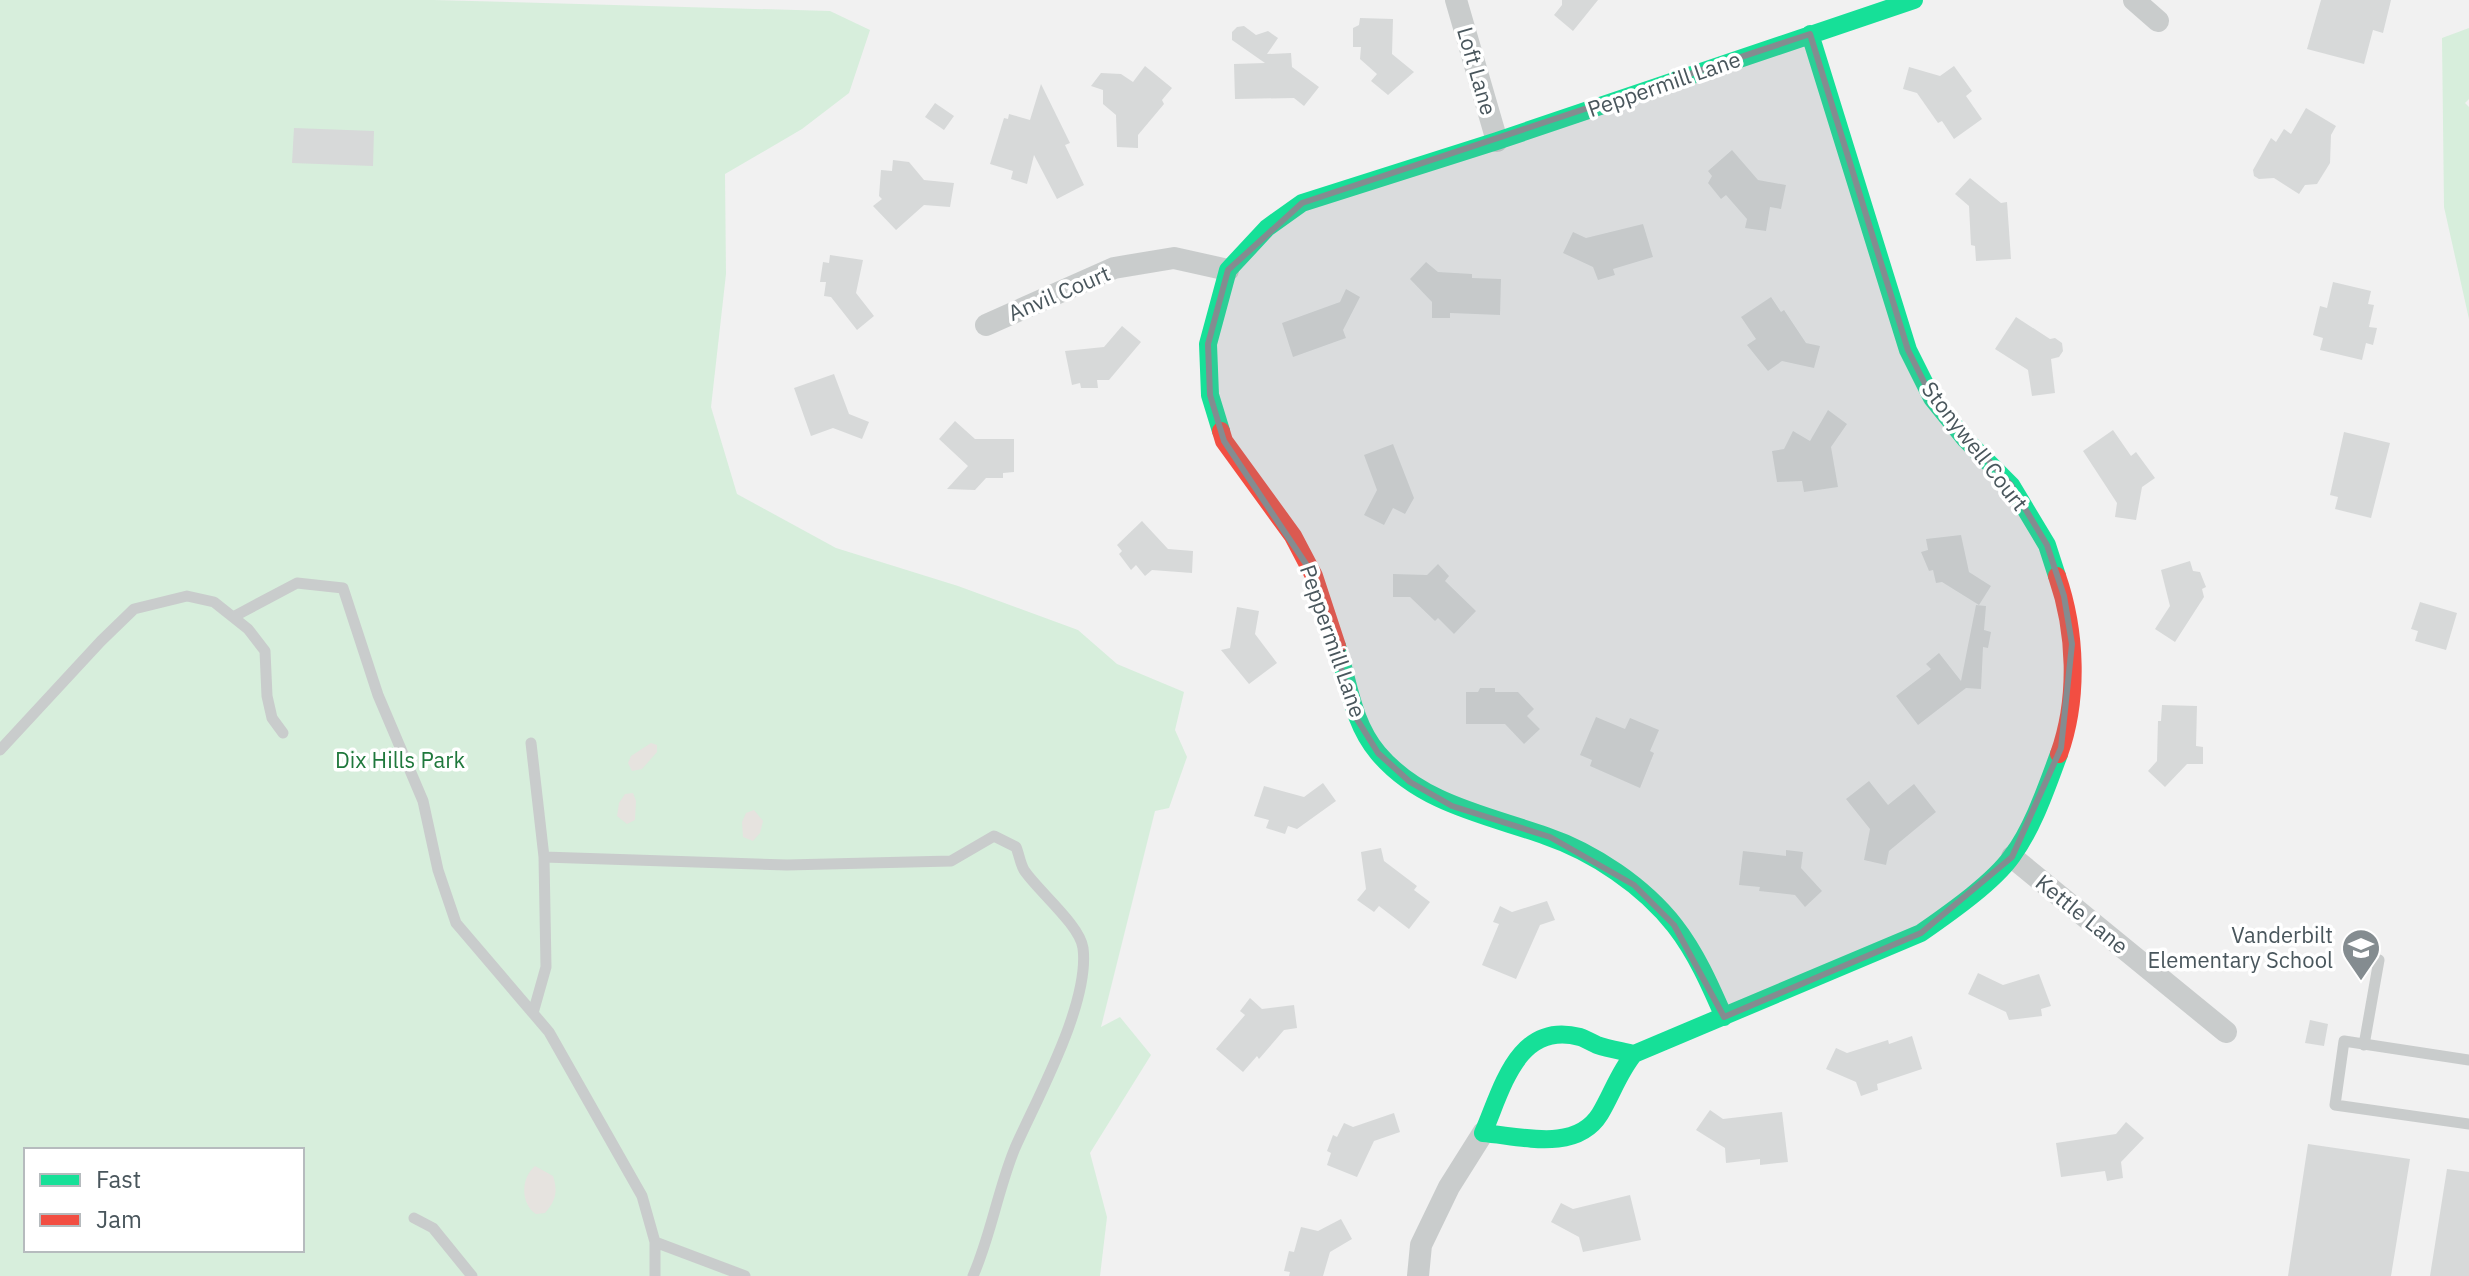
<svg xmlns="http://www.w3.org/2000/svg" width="2469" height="1276" viewBox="0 0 2469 1276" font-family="'IBM Plex Sans',sans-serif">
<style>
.green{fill:#d7eedc;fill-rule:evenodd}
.sand{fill:#e6e3df}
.building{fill:#d7d9d9}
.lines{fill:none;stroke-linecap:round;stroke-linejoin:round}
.lane{stroke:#c9cccc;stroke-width:11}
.street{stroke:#c9cccc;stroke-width:22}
.fast{stroke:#16e098;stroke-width:18}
.jam{stroke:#f24e42;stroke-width:18}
.marked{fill:#848c90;fill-opacity:0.2;stroke:#848c90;stroke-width:6;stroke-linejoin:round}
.labels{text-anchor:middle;stroke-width:7;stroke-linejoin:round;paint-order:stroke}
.street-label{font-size:22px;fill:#49565c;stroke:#fff}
.park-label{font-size:22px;fill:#1f783c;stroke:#fff}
.poi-label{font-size:22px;fill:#49565c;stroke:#fff;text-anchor:end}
</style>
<rect width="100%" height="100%" fill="#f1f1f1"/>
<!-- green -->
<path class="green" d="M0,0H434L830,11L870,30L849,93L802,129L725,174L726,274L711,407L737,494L836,548L958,586L1078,630L1117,664L1184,692L1175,730L1187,757L1169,808L1155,811L1101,1027L1120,1017L1151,1055L1090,1153L1107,1217L1100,1276H0ZM26,1150H302V1250H26Z
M2469,28V99L2465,103L2469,107V319L2444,207L2442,38Z"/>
<!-- sand -->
<path class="sand" d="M651,743L657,745V752L642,769L632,771L628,763L631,756Z
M633,793L636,801L635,820L627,824L617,816L619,803L625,794Z
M754,810L763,821L760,833L753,841L743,837L742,822L746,813Z
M535,1166L553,1176C558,1191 556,1201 545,1213L536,1214C520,1203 521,1178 535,1166Z"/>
<!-- building -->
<path class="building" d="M1562,0H1598L1573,31L1554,15L1562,5Z
M2321,0H2391L2383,33L2373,30L2364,64L2307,49Z
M1360,18L1393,19L1392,54L1414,72L1388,95L1371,81L1377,74L1360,59L1361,47H1353V28L1359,25Z
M1244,26L1256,35L1268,31L1278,38L1267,54L1291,53L1292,67L1319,87L1304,106L1294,98L1235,99L1234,64L1265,63L1232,40V32L1237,27Z
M1145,66L1172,88L1162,100L1164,104L1138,135V148L1117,147L1116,115L1103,104V90L1091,86L1101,73L1121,74L1133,82Z
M1954,66L1972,91L1966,96L1982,119L1954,139L1942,121L1938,123L1917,93L1903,89L1909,67L1940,76Z
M1041,84L1070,143L1065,145L1084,185L1057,199L1034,155L1027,184L1011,179L1013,171L990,164L1004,118L1008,119L1009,114L1030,120Z
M935,103L954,116L944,130L925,117Z
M2306,108L2336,126L2331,135L2330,163L2317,184L2305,185L2299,194L2274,178L2259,179L2254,176L2253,170L2271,138L2276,142L2284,129L2291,134Z
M294,128L374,131L373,166L292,163Z
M1732,150L1758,180L1786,185L1781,209L1770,207L1766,231L1745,228L1747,219L1726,195L1721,199L1708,183L1712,176L1708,171Z
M893,160L909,162L924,180L954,183L950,207L924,205L896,230L873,206L882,199L879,196L881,170L892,171Z
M1970,178L2001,203L2007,202L2011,259L1976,261L1975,246L1971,245L1969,206L1955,194Z
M1643,224L1653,257L1613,269L1615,275L1598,280L1593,267L1563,253L1573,232L1586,238Z
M830,255L863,260L856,293L874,316L857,330L831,297L824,296L826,282H820L823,262L829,263Z
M1426,262L1438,272L1472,274V278L1501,279L1500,315L1450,313V318H1432V302L1410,279Z
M2333,282L2371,291L2368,304L2374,305L2369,327L2377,328L2373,345L2366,343L2362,360L2320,350L2323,338L2313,335L2320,306L2327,308Z
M1346,289L1360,297L1343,330L1346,338L1293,357L1282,323L1340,302Z
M1771,297L1781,312L1784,310L1806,343L1820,346L1814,368L1782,361L1768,371L1747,345L1756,339L1741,317Z
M2016,317L2050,339L2055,338L2062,343L2063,351L2059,357L2051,359L2055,393L2032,396L2028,370L1995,349Z
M1122,326L1141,342L1109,380H1097L1098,388H1081L1080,383L1072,385L1065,351L1104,347Z
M834,374L849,414L869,422L862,439L833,428L811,436L794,388Z
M1828,410L1847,424L1831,447L1838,487L1804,492L1802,481L1777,482L1772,451L1784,449L1793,431L1810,441Z
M955,421L975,439H1014V472L1003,473V478H986L975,490L947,489L968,466L939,439Z
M2113,430L2131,456L2136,452L2155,478L2142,487L2136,520L2115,517L2117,503L2083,451Z
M2344,432L2390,443L2371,518L2335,509L2338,497L2330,495Z
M1393,444L1414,498L1405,514L1393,508L1384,525L1364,515L1377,490L1364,455Z
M1142,521L1168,549L1193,551L1192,573L1152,570L1145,576L1136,565L1131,570L1119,554L1122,551L1117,545Z
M1961,535L1969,572L1991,586L1979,605L1942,582L1936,583L1933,570L1929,571L1921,552L1928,550L1926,539Z
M2190,561L2193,571L2200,572L2206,587L2202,589L2204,597L2175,642L2155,629L2170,606L2161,570Z
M1438,564L1449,576L1445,581L1476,611L1454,634L1438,618L1435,621L1410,597H1393V574L1427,575Z
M2420,602L2457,613L2446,650L2415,641L2418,631L2411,629Z
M1976,605L1986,606L1984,630L1991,632L1988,648L1983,647L1981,689L1966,688L1918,725L1896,696L1931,669L1926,664L1939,653L1961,681Z
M1237,607L1259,611L1255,634L1277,663L1249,684L1221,650L1230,648Z
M1480,688H1495V692H1518L1534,709L1527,716L1540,729L1524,744L1505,724H1466V692H1478Z
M2162,705L2197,706L2196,746L2203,747V764H2187L2165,787L2148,771L2157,761L2158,721H2161Z
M1596,717L1625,729L1630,718L1659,730L1650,751L1654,753L1640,788L1590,766L1592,760L1580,755Z
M1869,781L1888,805L1914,784L1936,812L1889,851L1886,865L1864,860L1870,829L1846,799Z
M1323,783L1336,801L1297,829L1288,826L1285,834L1266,828L1269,820L1254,816L1264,786L1304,797Z
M1381,848L1384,861L1417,886L1414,890L1430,902L1409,929L1379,906L1374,912L1357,900L1366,889L1361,852Z
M1786,850L1803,852L1801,868L1822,891L1805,907L1795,895L1759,891L1760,887L1739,885L1743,851L1786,856Z
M1547,901L1555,920L1540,925L1516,979L1482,965L1499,924L1493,922L1500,906L1512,912Z
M1978,973L2003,985L2039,974L2051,1006L2041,1009L2042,1016L2009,1020L2006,1012L1968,994Z
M1250,998L1262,1009L1294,1005L1297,1028L1284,1030L1259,1059L1257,1056L1243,1072L1216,1049L1245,1015L1240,1011Z
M2310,1020L2328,1024L2324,1046L2305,1043Z
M1912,1036L1922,1069L1877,1084L1878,1090L1861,1096L1856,1082L1826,1069L1836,1048L1847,1053L1888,1040L1889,1044Z
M1710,1110L1723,1119L1782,1112L1788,1162L1760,1165V1159L1726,1163L1725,1148L1696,1130Z
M1394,1113L1400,1132L1374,1141L1357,1177L1327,1165L1331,1153L1327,1151L1333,1135L1337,1137L1344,1123L1353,1127Z
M2126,1122L2144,1138L2121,1162L2123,1178L2107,1181L2105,1171L2061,1177L2056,1143L2116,1134Z
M2308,1144L2410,1159L2391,1276H2288Z
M2447,1169L2469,1172V1276H2430Z
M1630,1195L1641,1240L1583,1252L1579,1237L1551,1222L1561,1203L1573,1209Z
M1341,1219L1352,1239L1330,1252L1323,1276H1289L1290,1272L1284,1271L1289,1251L1294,1252L1301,1227L1318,1231Z"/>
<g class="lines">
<!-- lane -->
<path class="lane" d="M233,617L297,583L343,588L378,695L423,801L438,870L456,923L549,1032L642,1196L655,1242L745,1276
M531,743L544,857L787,865L951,861L994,836L1016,847C1019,854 1020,863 1024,870C1037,890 1080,925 1083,948C1090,1003 1038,1096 1015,1148C998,1189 991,1235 973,1276
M0,750L101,641L134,609L187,596L214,602L248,629L265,651L267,696L272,718L283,733
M533,1013L546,967L544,857
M2364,1045L2379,960
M2469,1060L2344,1041L2335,1105L2469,1124
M414,1218L433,1228L472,1276
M655,1276V1242"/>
<!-- street -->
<path class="street" d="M1456,0L1497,141
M2134,0L2158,21
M986,325L1114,268L1174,258L1228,270
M2012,857L2226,1032
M1418,1276L1421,1245L1449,1187L1483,1133"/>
<!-- fast -->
<path class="fast" d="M1810,34L1908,350L1932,398L1966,440L2011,485L2047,545L2057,576
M1221,431L1210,395L1208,344L1228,270L1267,228L1302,203L1497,141L1914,0
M1337,646C1349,683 1352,722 1378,753C1421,804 1487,815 1546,836C1593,852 1644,886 1675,926C1696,953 1710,985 1724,1017
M1634,1054C1622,1051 1609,1049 1597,1045C1591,1042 1586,1039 1580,1037C1517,1020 1502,1090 1483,1133C1520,1136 1576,1153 1600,1114C1612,1094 1619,1072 1634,1054L1921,933C1948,914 1993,883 2012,856C2033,828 2047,786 2059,754"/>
<!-- jam -->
<path class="jam" d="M1221,431L1224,441L1293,536L1314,576L1337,646
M2057,576C2076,631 2079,698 2059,754"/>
</g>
<!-- marked area -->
<path class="marked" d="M1810,34L1908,350L1932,398L2011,485L2047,545L2064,596L2072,644L2061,748L2012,857L1921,933L1724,1017L1674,925L1634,885L1550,837L1452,806L1410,782L1378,753L1355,716L1314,576L1224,441L1210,395L1208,344L1228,270L1302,203Z"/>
<!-- icons -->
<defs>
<g id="school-pin" transform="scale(2)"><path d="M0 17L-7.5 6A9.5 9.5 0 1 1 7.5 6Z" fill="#848c90" stroke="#fff"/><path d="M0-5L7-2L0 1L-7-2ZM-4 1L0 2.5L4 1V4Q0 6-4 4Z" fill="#fff"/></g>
</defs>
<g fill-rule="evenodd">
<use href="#school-pin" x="2361" y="948"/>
</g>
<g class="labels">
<!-- street labels -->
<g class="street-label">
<text transform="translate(1477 71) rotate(74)" y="8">Loft Lane</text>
<text transform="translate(1664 84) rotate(-19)" y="8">Peppermill Lane</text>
<text transform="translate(1059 293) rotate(-23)" y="8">Anvil Court</text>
<text transform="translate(1975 446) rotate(52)" y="8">Stonywell Court</text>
<text transform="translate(1333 641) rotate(71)" y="8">Peppermill Lane</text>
<text transform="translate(2082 914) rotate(39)" y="8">Kettle Lane</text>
</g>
<!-- park labels -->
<g class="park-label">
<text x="400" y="768">Dix Hills Park</text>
</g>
<!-- poi labels -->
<g class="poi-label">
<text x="2333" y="943">Vanderbilt<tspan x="2333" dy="25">Elementary School</tspan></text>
</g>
</g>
<!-- legend -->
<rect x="24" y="1148" width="280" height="104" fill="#ffffff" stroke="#b6bbbe" stroke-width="2"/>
<rect x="40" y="1174" width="40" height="12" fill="#16e098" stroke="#b6bbbe" stroke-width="2"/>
<text x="96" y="1188" font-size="24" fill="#49565c">Fast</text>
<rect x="40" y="1214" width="40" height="12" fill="#f24e42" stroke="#b6bbbe" stroke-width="2"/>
<text x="96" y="1228" font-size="24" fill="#49565c">Jam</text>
</svg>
